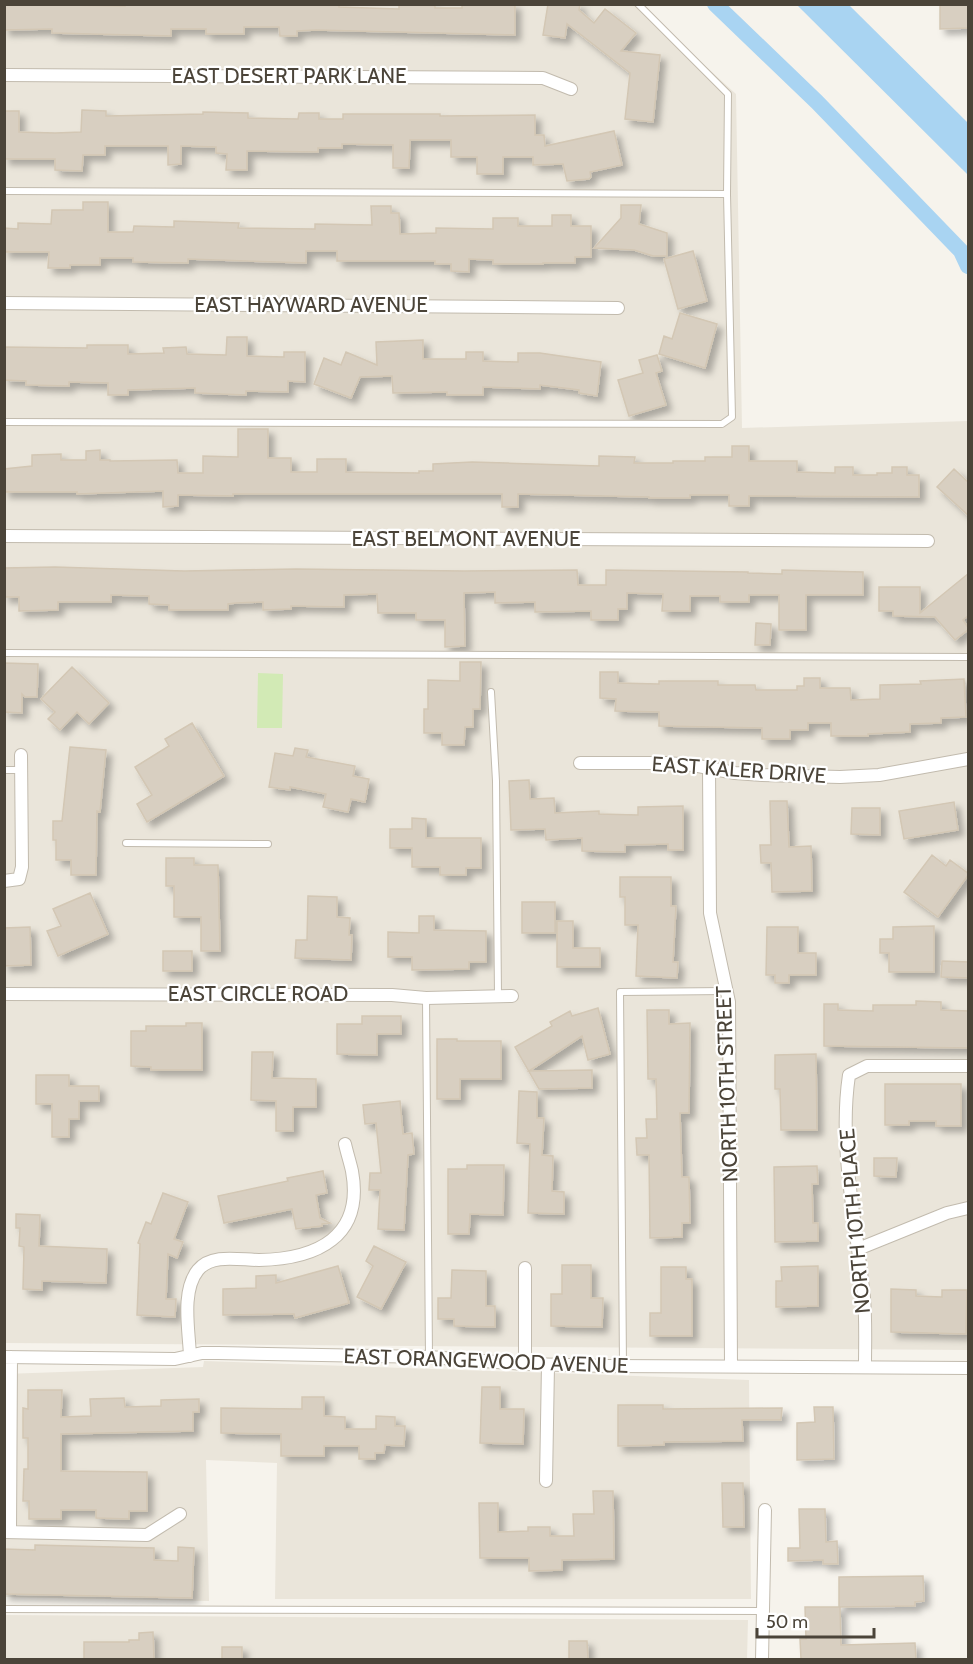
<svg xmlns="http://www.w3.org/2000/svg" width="973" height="1664" viewBox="0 0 973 1664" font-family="Cabin,sans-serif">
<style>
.residential{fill:#eae5da}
.green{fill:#d2eab5}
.water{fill:#a9d4f2}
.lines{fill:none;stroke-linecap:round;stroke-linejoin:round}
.canal{stroke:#a9d4f2;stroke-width:16}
.building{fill:#d8cfc1;stroke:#d3c7b4;stroke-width:1.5;filter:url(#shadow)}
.service-casing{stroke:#c2bbae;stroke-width:8}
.minor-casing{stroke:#c2bbae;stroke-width:14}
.service{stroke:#fff;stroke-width:6}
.minor{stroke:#fff;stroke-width:12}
.labels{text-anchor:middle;stroke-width:4.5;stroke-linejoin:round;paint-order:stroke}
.street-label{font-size:21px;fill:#4b4439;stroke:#fff}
</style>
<defs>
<filter id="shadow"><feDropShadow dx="5.5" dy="5.5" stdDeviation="3" flood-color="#0004"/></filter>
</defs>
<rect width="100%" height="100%" fill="#f6f3ec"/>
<!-- residential -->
<path class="residential" d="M5,5H638L736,94L742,428L968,421V1350L5,1343Z
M204,1361L749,1380L751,1599H275L277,1463L206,1460L209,1601L5,1597L4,1374L203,1367Z
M5,1615L748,1620L747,1659L5,1660Z"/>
<!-- green -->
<path class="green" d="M258,673L283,674L282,728H257Z"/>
<!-- water -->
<path class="water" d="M797,5H849L968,123V175Z"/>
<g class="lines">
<!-- canal -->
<path class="canal" d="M715,4L817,102L961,251L968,266"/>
</g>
<!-- building -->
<path class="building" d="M4,4L125,6V4H339V7L399,9V4H435V8H462V4H515V35L316,30L297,31V36H280L279,27H244V34H206V29H171V36L52,33V29L4,30Z
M548,4H580L579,10L594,23L605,9L636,33L621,51L660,55L653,122L625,119L630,73L567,24L565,38L543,35Z
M940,4H969V28L940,29Z
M82,110L106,111V116L203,114V112L248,113V118L298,119L299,113H319V119H343V114H440V116L535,115V135H544L545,146L614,131L622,165L590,172L591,177L589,179L567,181L563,164L533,165V157H503V174H477V157H451V140H410L409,168H393V145L342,144V148H318V152L247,151V170H226L227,154L216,153V147L181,146V164L168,165V146H105V155H83L82,171L55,170V159H4V111H19V132L55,133L81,132Z
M83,202H108V232H133L134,226L174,227V221L239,223L238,228L315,229V224L372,225L371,206H391V213H399L400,234L436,233V228L493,229V218H518V226H552V215H571V226H591V257H575V263H543V264H493V260L469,259V272L451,271V264H435V261H337V251H306V263L188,259V263L133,262V258H100V265H70V268H48L49,252H4V228L18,229V223L51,224L52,210H83Z
M621,205H641L639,224L667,233V256H653L634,250L594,248L621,218Z
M693,251L707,301L678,309L664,259Z
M680,313L717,324L705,368L659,354L664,336L672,339Z
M227,337H247V356L284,357V352H305V382L288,381V392L246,391V395L195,393V388L128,390V395H108V383L69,382V386L26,385V381L4,380V347L87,348V345H128V354L164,353L163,348L186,347L187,354L226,355Z
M423,340V359H466V352H483V361L518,362V353H540L601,362L597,396L579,393V390L540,385V389L483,387V395H447V392L393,393L392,376L360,377L351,398L314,384L324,358L341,365L346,352L377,365L376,342Z
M657,355L662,371L656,373L666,405L629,416L618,380L643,373L639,360Z
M238,429H268V458H291V472H317V459H346V472L419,473V471H433V464L472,462L599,466V456L635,457L634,463H673V461H705V457H732V446H749V461H797V472L835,473V467H853V475H877V473H892V467H907V475H919V497L749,496V506H729V495H690V498H649V497L518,494V507H502V494H233V496L178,495V506L163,507V491L77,494V492H4V469L32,466V455L61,454V460H86V451L100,450V460H110V461L177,460L178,473H203V456L238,457Z
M954,469L969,483V516L937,487Z
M55,567L184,571L296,569L464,571L577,570L578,585H606V570L748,572V573L782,574V570L863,572V595H806V630H779V595H749V602H720V596H690V611H662L663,594L627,593V609H618V620H591V611L535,612V602L495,603V592L464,593L465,646L445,647V620H416V613H378L377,594L344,595V607L291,606V609L263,610V602L236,603L228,604V610H169V605L149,604V596L111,595V602H58V610L19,611V597H4V568Z
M969,573V615L963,620L969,629L955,640L935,617L893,616V611H879V587H920V613Z
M756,623L771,624L770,645H755Z
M460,662H481L480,709H473V727H465L464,745H442V733H424V709H428V680L460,681Z
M4,663L38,664L37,697H25L22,694V713L4,712Z
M72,667L109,703L89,724L77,712L60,730L48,719L55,712L41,699Z
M600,672H618V683L659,684V681H718V685H755L756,690H797V686H804V678H820V688H850L851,700L880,699V685L921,684L920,681L964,679L966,717L941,718V723L910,724V732L868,734V736H831V723H808V730H790V739H762V728L659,726V712L615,711L616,699L600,698Z
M192,723L224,776L147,822L137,804L152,795L135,767L169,746L165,739Z
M70,747L106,750L100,812L97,811L96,875H71V860H56V840H53V821H62Z
M295,748L308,750L306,757L355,766L353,776L369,779L365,802L351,799L348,812L323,807L326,794L290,787V790L269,787L275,753L293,756Z
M529,780L530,799L554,798L555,813L599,811V814L638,815V807L683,806V850H668V844L625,845V852L582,851V838L546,840L545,829L511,830L509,781Z
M770,801H787L789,847L811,846L812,891L772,892L771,863H761L760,845H771Z
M954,802L958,830L904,839L899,811Z
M852,808H880V835L851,834Z
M412,818L426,819V838H481V868H466V875H440V867H412V848H390V829H412Z
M932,855L946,866L950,860L969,874L938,917L904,892Z
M166,858H194V865H218L220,951H201V917H174V886H166Z
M620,877H671V906H676L673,962H678L677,978L636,976L638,925H625V897H620Z
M90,893L108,934L58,956L47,931L61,926L53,909Z
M308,896L337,897V917L350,918L349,935H352L351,960L295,958L296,940H307Z
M522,902H555V933H522Z
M419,916H434V930L486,931V962H469V969L412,970V957H388V932L419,933Z
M557,921H573V948H600V967H557Z
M934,926V972H889V953H880V939H893V927Z
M30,927L31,965L4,966V928Z
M767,927H798V953H816V975H789V983H775V975H766Z
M163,951H192V971H163Z
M942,961L969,962V978L941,977Z
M916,1001L941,1002V1010L969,1011V1048L824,1046V1004H838V1010L873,1011V1005H916Z
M598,1008L610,1054L588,1060L582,1036L529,1071L592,1070V1088L539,1089L515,1047L552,1026L550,1022L570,1011L572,1016Z
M647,1010H669V1024L690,1023L689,1113H680L682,1177H689L690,1223H682V1237L650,1238L649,1155H637L636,1138H647L646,1119H657L656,1079H648Z
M362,1016H401V1034H377V1055L337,1054V1024H362Z
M186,1023H202V1070H151V1067L131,1066V1031H146V1026H186Z
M437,1039H457V1041H501V1079H460V1099H437Z
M252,1052H273L272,1078L316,1079V1107H293V1131H276V1101L251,1100Z
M816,1054L817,1130H781L780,1089H775V1055Z
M36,1075H69V1086H99V1101H79V1119H69V1137H52V1104H36Z
M885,1084H961V1126H936V1121H909V1125H885Z
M519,1091L537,1092V1118H544L542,1155L553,1156L552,1191L564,1192V1214L528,1213L530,1144L517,1143Z
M400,1101L403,1134L412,1133L414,1154L408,1155L404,1230L378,1229L380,1190H369L370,1173H381L376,1123L365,1124L363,1105Z
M874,1158H897L896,1177L874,1176Z
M467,1165H504L503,1215L470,1214L469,1234H448V1169H467Z
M817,1166L818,1184H812L813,1223H818V1241L775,1242L774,1167Z
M323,1171L327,1193L316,1195L320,1218L330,1223L322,1224V1226L296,1229L292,1209L224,1223L218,1196L288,1181L287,1178Z
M163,1193L188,1202L174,1239L183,1242L177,1258L168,1254L166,1299H176L175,1317L137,1315L140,1244L138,1243L146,1222L151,1224Z
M16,1214L40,1215L39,1246L107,1249L106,1283L42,1281V1290L23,1289L24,1247L19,1246L20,1228H16Z
M374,1246L406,1262L381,1309L357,1297L373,1266L366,1261Z
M562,1265H591V1298H603L602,1327L551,1326V1294H562Z
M338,1266L349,1303L295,1318L294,1314L223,1315V1289L256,1288V1276L276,1275V1283Z
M818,1266V1306L776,1307V1281H782L781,1267Z
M661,1267H686V1279H692V1336H650V1313H661Z
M452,1270L486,1271V1306H495V1327L454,1326V1319H438V1298H451Z
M891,1289L916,1290V1296L942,1297V1290H967L966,1334L891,1332Z
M482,1387H500V1409H524L523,1444L480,1443Z
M28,1390H62L61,1417L91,1416L90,1399L124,1398L125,1407L161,1406V1400L199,1399V1412H193V1431L61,1434V1471L147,1472V1511H129V1519L96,1518V1510H61V1519H29V1501H23L24,1469H28V1438H23V1408L28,1409Z
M302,1397H324V1416L345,1417V1429H376V1416L395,1417V1426H405L404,1446L385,1445L384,1453H375V1459H359V1446H324V1456H281V1434L221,1433V1408L302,1409Z
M618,1405H663V1409L782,1408L781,1420H742L743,1441L664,1442V1445L618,1446Z
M814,1407H833L834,1459L797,1460V1423L815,1422Z
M722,1483H743L744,1527H723Z
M593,1491H613L614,1559L562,1560V1570L529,1571V1558H480L479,1503H498V1532L528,1531V1527H550V1536H574L573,1514H594Z
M799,1509H825L826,1542L837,1541L838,1564H823V1560L788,1561V1548H800Z
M35,1545L154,1548V1560L178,1561V1547L194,1548L192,1598L4,1594V1549L35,1550Z
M923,1576L924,1601L915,1602V1606L840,1607L841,1645L915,1643L916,1659H801L800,1639H806L805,1607H839V1577Z
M153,1632L154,1659H84V1642H129V1640H139V1633Z
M569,1641H587L588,1659H569Z
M222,1647H242V1659H222Z"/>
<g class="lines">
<!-- service casing -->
<g class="service-casing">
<path id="service" d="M4,191L727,194
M4,422L722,424L732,417L727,194L728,94L638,4
M4,653L968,657
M491,692L496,781L498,996
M4,770H22
M126,843L268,844
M426,998L429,1357
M623,1366L620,992L726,991
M4,1609L763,1611"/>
</g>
<!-- minor casing -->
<g class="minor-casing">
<path id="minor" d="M4,75L543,78L571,89
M4,303L618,308
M4,536L928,541
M580,763H666L693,765L735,773L762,775L840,777L879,775L968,759
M709,768L710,913L729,1002L731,1366
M4,881L19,879L22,867L21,755
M4,994L392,995L426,998L512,996
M858,1249L947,1213L968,1208
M525,1268V1364
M190,1356C189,1330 181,1291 198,1270C212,1253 240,1260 259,1260C317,1259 364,1237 352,1171C350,1162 347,1153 345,1144
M4,1357L175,1359L202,1353H218L429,1357L525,1364L608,1366L968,1368
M865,1367C865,1344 866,1321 864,1298C857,1225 838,1149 849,1075L867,1066H968
M546,1481L548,1365
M4,1532L147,1535L180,1514
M10,1532L11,1357
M762,1660L765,1510"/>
</g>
<!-- service -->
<use href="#service" class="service"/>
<!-- minor -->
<use href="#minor" class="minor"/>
</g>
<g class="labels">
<!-- street labels -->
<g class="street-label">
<text x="289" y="83">EAST DESERT PARK LANE</text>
<text x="311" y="312">EAST HAYWARD AVENUE</text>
<text x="466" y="546">EAST BELMONT AVENUE</text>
<text transform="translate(739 770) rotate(4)" y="7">EAST KALER DRIVE</text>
<text x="258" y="1001">EAST CIRCLE ROAD</text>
<text transform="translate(727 1084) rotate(-92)" y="7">NORTH 10TH STREET</text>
<text transform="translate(855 1221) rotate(-95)" y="7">NORTH 10TH PLACE</text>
<text transform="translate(486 1361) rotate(2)" y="7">EAST ORANGEWOOD AVENUE</text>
</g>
</g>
<!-- border -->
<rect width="973" height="1664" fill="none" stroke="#4b4439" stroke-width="12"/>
<!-- scale -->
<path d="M757 1628v9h117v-9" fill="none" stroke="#4b4439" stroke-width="3"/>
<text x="766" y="1628" font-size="18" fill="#4b4439" stroke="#ffffff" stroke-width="4.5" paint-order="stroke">50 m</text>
</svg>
